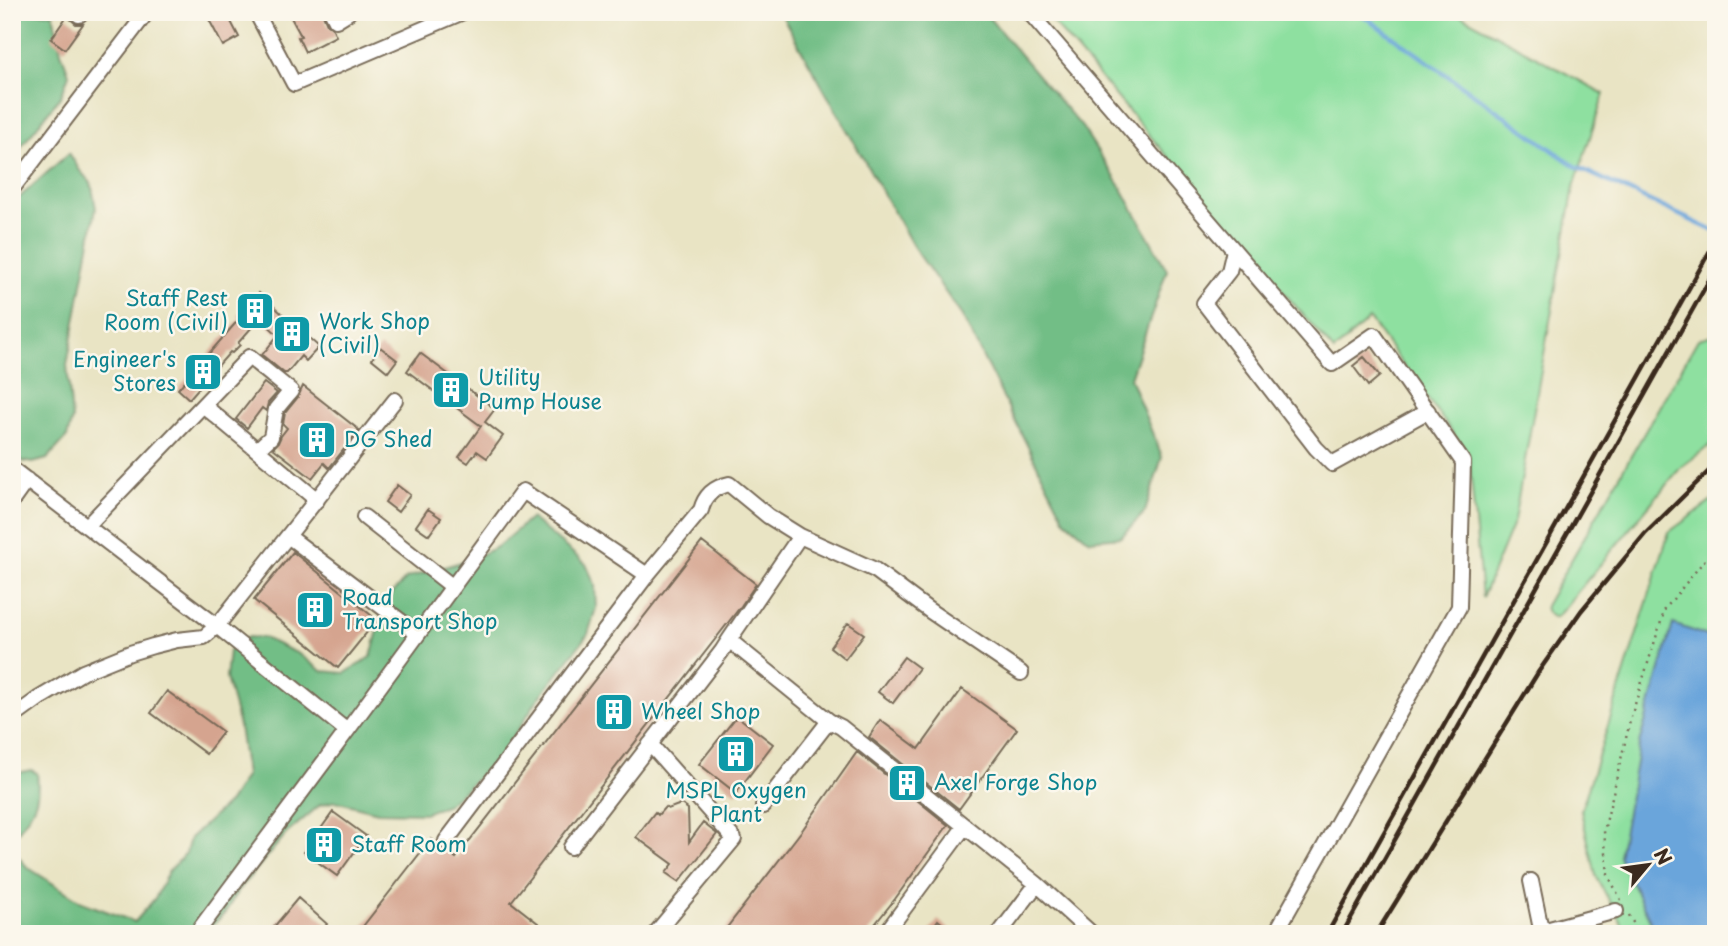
<svg xmlns="http://www.w3.org/2000/svg" width="1728" height="946" viewBox="0 0 1728 946" font-family="'Playpen Sans',sans-serif">
<style>
.green{fill:#8ee0a0;stroke:#64855f;stroke-width:2}
.forest{fill:#72be86;stroke:#567452;stroke-width:2}
.water{fill:#6ba5db;stroke:#53687c;stroke-width:2}
.lines{fill:none;stroke-linecap:round;stroke-linejoin:round}
.stream{stroke:#6ba5db;stroke-width:4.5}
.building{fill:#d5a48f}
.minor-casing{stroke:#786b58;stroke-width:18}
.path{stroke:#786b58;stroke-width:2.5;stroke-dasharray:2 5;stroke-linecap:butt}
.minor{stroke:#fff;stroke-width:14}
.rail{stroke:#3b2a1e;stroke-width:4.5}
.labels{text-anchor:middle;stroke-width:5;stroke-linejoin:round;paint-order:stroke}
.culture-label{font-size:21px;fill:#0d838f;stroke:#fbf7ec;text-anchor:start}
</style>
<rect width="100%" height="100%" fill="#fbf7ec"/>
<filter id="ink" filterUnits="userSpaceOnUse"><feTurbulence type="fractalNoise" baseFrequency=".0143" numOctaves="2"/><feDisplacementMap in="SourceGraphic" scale="14" xChannelSelector="R" yChannelSelector="G"/><feConvolveMatrix kernelMatrix="1 2 1 2 8 2 1 2 1" color-interpolation-filters="sRGB"/></filter>
<filter id="wash" filterUnits="userSpaceOnUse"><feTurbulence type="fractalNoise" baseFrequency=".00686" numOctaves="4" result="noise"/><feDisplacementMap in="SourceGraphic" scale="28" xChannelSelector="R" yChannelSelector="G"/><feGaussianBlur stdDeviation="1.57" result="paint"/><feColorMatrix in="noise" values="0 0 0 0 0 0 0 0 0 0 0 0 0 0 0 0 0 1.4 0 .05"/><feComposite in="paint" operator="in"/></filter>
<g filter="url(#wash)">
<rect width="100%" height="100%" fill="#e9e4c4"/>
<!-- green -->
<path class="green" d="M1044,12H1455L1604,94L1574,187L1514,521L1482,598L1469,455L1369,319L1334,351Z
M1716,334V441L1681,467L1560,613L1554,618C1548,615 1546,612 1545,606L1698,339Z
M1716,498V639L1673,625L1619,856L1657,934H1627L1596,876L1581,811L1669,532Z"/>
<!-- forest -->
<path class="forest" d="M12,12L53,13L61,52L69,74L61,96L12,158Z
M780,12H984L1082,127L1121,187L1167,270L1130,378L1162,457L1145,512L1121,537L1089,540L1065,520L962,316L913,246Z
M69,153L80,171L91,183L96,208L67,365L72,419L67,437L47,459L33,463L21,461L12,456V204Z
M531,518L586,564L595,585L596,608L588,634L536,702L499,759L448,804L425,813L378,812L335,801L320,805L286,834L237,892L225,913L205,934H21L12,918V776L14,774L31,770L37,773C41,806 30,813 13,839L16,854L27,867L82,902L135,922L156,897L168,872L186,853L190,838L229,802L246,775L239,726L226,678L229,651L248,637L264,638L299,654L322,671L345,673L371,657L386,600L407,578L468,560L497,547Z"/>
<!-- water -->
<path class="water" d="M1673,624L1716,639V934H1657L1619,857L1640,740Z"/>
<g class="lines">
<!-- stream -->
<path class="stream" d="M1358,12L1575,166L1716,232"/>
</g>
<g id="blocks">
<!-- building -->
<path class="building" d="M205,12H226L239,37L223,46Z
M288,12H322L327,24L333,29L336,36L305,52L298,37L301,36Z
M67,16L76,24H83L65,49L51,39Z
M259,293L319,347L306,361L301,356L287,373H284L262,355L278,335L260,318L238,343L240,345L232,353L230,352L189,399L178,389L240,318L238,316Z
M380,347L397,360L388,372L372,359Z
M420,353L495,409L485,422L503,436L487,458L477,451L468,463L459,457L481,426L407,371Z
M1364,357L1380,376L1368,386L1353,366Z
M264,383L277,393L268,403L266,411L262,408L247,428L236,419Z
M303,386L359,430L329,468L324,463L312,478L273,448L278,443L281,436L287,428L283,424L285,413L298,397Z
M397,485L410,495L398,512L385,502Z
M428,509L441,518L429,535L416,526Z
M702,542L756,584L741,606L511,902L552,934H357L431,839L437,843L440,848L446,850L456,858Z
M293,552L377,620L338,668L254,600Z
M848,623L864,634L845,659L830,647Z
M904,657L919,668L893,703L878,692Z
M962,689L1017,729L959,809L869,737L880,720L919,749Z
M167,691L223,732L206,754L151,713Z
M737,716L773,744L736,793L699,764Z
M857,752L948,825L895,899L867,934H722L803,829Z
M681,804L688,809L689,842L703,823L717,834L679,882L666,873L673,864L636,837L655,812L658,815L665,807L668,809Z
M333,812L366,836L337,876L304,852Z
M298,898L327,924L319,934H268Z
M938,920L955,934H928Z"/>
</g>
</g>
<g filter="url(#ink)">
<use href="#blocks" fill-opacity="0" stroke="#786b58" stroke-width="2"/>
<g class="lines">
<!-- minor casing -->
<g class="minor-casing">
<path id="minor" d="M76,12L79,15L82,12
M256,12L294,84L463,12
M332,12L336,20L349,12
M1029,12L1332,364L1374,335L1463,462L1459,607L1275,934
M12,189L147,12
M1234,250L1229,271L1204,303L1316,448L1332,464L1428,411
M203,405L317,500
M12,469L217,626L347,731
M12,501L27,480
M364,517L453,587
M87,526L249,357L291,391L276,409L271,437L257,450
M288,536L418,634
M800,536L875,570L930,611L1021,673
M12,721L16,715L38,699L83,672L130,653L153,646L177,640L204,637L217,626L395,400
M650,744L734,839L655,934
M763,806L829,721
M446,841L647,575
M571,847L722,651L729,640
M1531,881L1542,934
M1037,884L1092,934
M1542,931L1616,911
M196,934L347,731L523,491L647,575L701,510C705,495 714,487 729,484L768,516L800,536L729,640L829,721L841,727L1037,884L999,934
M885,934L965,826"/>
</g>
<!-- path -->
<path class="path" d="M1621,900L1608,875L1604,831L1631,717L1665,609L1716,546
M1629,915L1639,934"/>
<!-- minor -->
<use href="#minor" class="minor"/>
<!-- rail -->
<path class="rail" d="M1327,934L1716,240
M1342,934L1716,268
M1376,934L1539,671L1581,611L1645,534L1716,464"/>
</g>
</g>
<!-- icons -->
<defs>
<g id="building-square" transform="scale(2.0125)"><rect x="-9" y="-9" width="18" height="18" rx="4" fill="#0f9aa8" stroke="#fbf7ec"/><path d="M-4-6H4V6H1V3H-1V6H-4ZM-2.5-4.3h1.7v1.8h-1.7ZM.8-4.3h1.7v1.8H.8ZM-2.5-1h1.7V.8h-1.7ZM.8-1h1.7V.8H.8Z" fill="#fff"/></g>
</defs>
<g fill-rule="evenodd">
<use href="#building-square" x="255" y="311"/>
<use href="#building-square" x="292" y="334"/>
<use href="#building-square" x="203" y="372"/>
<use href="#building-square" x="451" y="390"/>
<use href="#building-square" x="317" y="440"/>
<use href="#building-square" x="315" y="610"/>
<use href="#building-square" x="614" y="712"/>
<use href="#building-square" x="736" y="754"/>
<use href="#building-square" x="907" y="783"/>
<use href="#building-square" x="324" y="845"/>
</g>
<g class="labels">
<!-- culture labels -->
<g class="culture-label">
<text x="228" y="306" text-anchor="end">Staff Rest<tspan x="228" dy="24">Room (Civil)</tspan></text>
<text x="319" y="329">Work Shop<tspan x="319" dy="24">(Civil)</tspan></text>
<text x="176" y="367" text-anchor="end">Engineer's<tspan x="176" dy="24">Stores</tspan></text>
<text x="478" y="385">Utility<tspan x="478" dy="24">Pump House</tspan></text>
<text x="344" y="447">DG Shed</text>
<text x="342" y="605">Road<tspan x="342" dy="24">Transport Shop</tspan></text>
<text x="641" y="719">Wheel Shop</text>
<text x="934" y="790">Axel Forge Shop</text>
<text x="736" y="798" text-anchor="middle">MSPL Oxygen<tspan x="736" dy="24">Plant</tspan></text>
<text x="351" y="852">Staff Room</text>
</g>
</g>
<!-- margin -->
<rect width="1728" height="946" fill="none" stroke="#fbf7ec" stroke-width="42"/>
<!-- north arrow -->
<g transform="translate(1648 865) rotate(61)" stroke="#fbf7ec" stroke-width="5" paint-order="stroke">
<path d="M0-5L12 26L0 18L-12 26Z" fill="#3b2a1e"/>
<text y="-10" font-size="19" font-weight="bold" text-anchor="middle" fill="#3b2a1e">N</text>
</g>
</svg>
